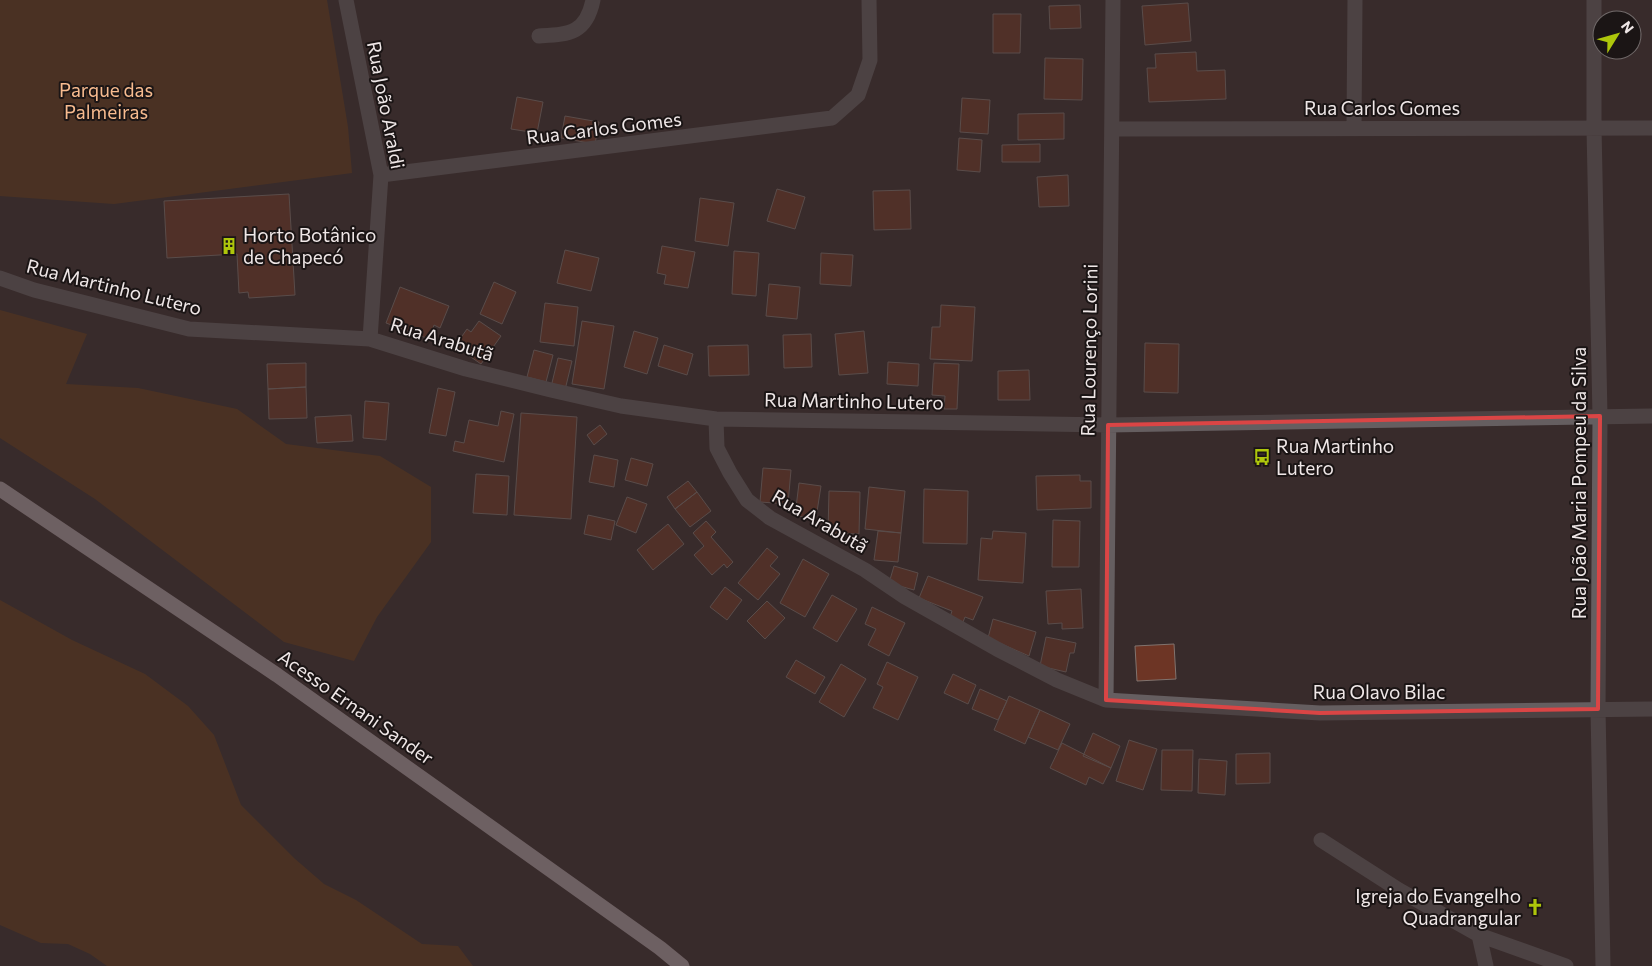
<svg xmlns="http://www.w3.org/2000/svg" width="1652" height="966" viewBox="0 0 1652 966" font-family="Commissioner,sans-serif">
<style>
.green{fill:#603919}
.building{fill:#6d3525;stroke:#81736e}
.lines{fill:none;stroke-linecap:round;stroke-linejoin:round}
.minor{stroke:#655e60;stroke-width:15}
.highway{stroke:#ae9fa4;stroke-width:15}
.marked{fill:none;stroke:#da4545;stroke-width:4;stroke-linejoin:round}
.labels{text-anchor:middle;stroke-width:4;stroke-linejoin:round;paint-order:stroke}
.park-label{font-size:19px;fill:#f7bb8f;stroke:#1b1515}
.street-label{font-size:19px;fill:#efe7e7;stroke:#1b1515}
.poi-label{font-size:19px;fill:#efe7e7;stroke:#1b1515;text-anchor:start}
</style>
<rect width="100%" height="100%" fill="#382b2b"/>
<!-- green -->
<path class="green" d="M0,0H327L348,127L352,173L114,204L0,196Z
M0,310L87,334L66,384L138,388L237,409L286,444L380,456L431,487V542L377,617L354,661L284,642L95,499L0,438Z
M0,600L72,640L145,674L188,706L214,735L241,805L294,858L324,884L356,900L422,944L458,946L473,966H107L90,954L68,944L41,943L0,925Z"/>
<!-- building -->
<path class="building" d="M1188,3L1191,41L1145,45L1142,6Z
M1080,5L1081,28L1050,29L1049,6Z
M993,14H1021L1020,53H993Z
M1196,52L1197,71L1225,70L1226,99L1149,102L1147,68H1156L1155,54Z
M1045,58L1083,59L1082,100L1044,99Z
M517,97L543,102L537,133L511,129Z
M962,98L990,100L988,134L960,132Z
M1064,113V139L1018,140V114Z
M565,116L599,122L595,144L561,138Z
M959,138L982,140L980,172L957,170Z
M1040,144V162H1002V145Z
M1068,175L1069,206L1039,207L1037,177Z
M777,189L805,197L795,229L767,221Z
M910,190L911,229L874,230L873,191Z
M289,194L295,295L249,298L248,292L239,293L237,254L167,258L164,201Z
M700,198L734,203L728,246L695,241Z
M662,246L695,252L688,288L664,284L666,275L657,273Z
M565,250L599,258L591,291L557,283Z
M734,251L759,253L756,296L732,294Z
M821,253L853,255L851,286L820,284Z
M494,282L516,292L502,324L480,314Z
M769,284L800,287L797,319L766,316Z
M400,287L449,306L440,328L434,325L429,339L386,323Z
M545,303L578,307L574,346L540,342Z
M941,305L975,307L972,361L930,359L932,327H940Z
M479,321L501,336L481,364L455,346L467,329L471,332Z
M582,321L614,326L604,389L572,384Z
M634,331L658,338L647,374L624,367Z
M864,331L868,373L839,375L835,334Z
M811,334L812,367L784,368L783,335Z
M1145,343L1179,344L1178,393L1144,392Z
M664,345L693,354L687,375L658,366Z
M748,345L749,375L709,376L708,346Z
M534,350L553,355L546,382L527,377Z
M558,358L572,361L565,390L551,387Z
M888,362L919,364L918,386L887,384Z
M306,363V387L268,389L267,364Z
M934,363L959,364L957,409H944L945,396L932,395Z
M1029,370L1030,400H998V371Z
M306,387L307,418L269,419L268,389Z
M438,388L455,392L446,436L429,433Z
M365,401L389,403L386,440L363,438Z
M501,411L514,414L504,462L453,451L455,441L464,443L469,420L498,426Z
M521,413L577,417L571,519L514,515Z
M351,415L353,441L317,443L315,417Z
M600,425L607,434L594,445L587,435Z
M594,455L618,460L614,487L589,482Z
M631,458L653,464L647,486L625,480Z
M763,468L791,470L788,504L760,502Z
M476,474L509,476L507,515L473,513Z
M1080,475V481H1091V508L1037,510L1036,476Z
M688,481L697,492L675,509L667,497Z
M799,483L821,486L816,518L795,516Z
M869,487L905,491L901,533L865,529Z
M924,489L968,491L967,544L923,543Z
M829,491L860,492L859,534L828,533Z
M697,492L711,511L690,527L675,509Z
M627,497L647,504L636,533L616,525Z
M588,515L615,521L611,540L584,534Z
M1053,520L1080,521L1079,567H1052Z
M706,521L716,532L711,537L733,562L727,568L724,564L712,575L694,555L704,546L693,533Z
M668,524L684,544L653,570L637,550Z
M878,531L901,533L898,562L874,560Z
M993,531L1026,533L1023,583L978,580L981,538L992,539Z
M767,548L778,557L770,566L780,574L758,600L738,583Z
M803,559L829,574L805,617L780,603Z
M894,566L918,573L914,590L889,583Z
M928,576L983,597L973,620L965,617L963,622L950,617L952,611L919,598Z
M725,587L742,600L727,620L710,607Z
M1081,589L1083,628L1062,629V623L1048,624L1046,591Z
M832,595L857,609L837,642L813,628Z
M767,601L785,618L765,639L747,621Z
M872,607L905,623L889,656L868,645L876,629L865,624Z
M993,619L1036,632L1029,656L988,638Z
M1046,637L1076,643L1074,653H1070L1066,672L1040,666Z
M1174,644L1176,679L1137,681L1135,646Z
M796,660L825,677L815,694L786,677Z
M887,662L918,677L898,720L873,708L883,687L877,684Z
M841,664L866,679L844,717L819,702Z
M953,674L976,685L968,704L944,693Z
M980,689L1007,701L998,720L972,709Z
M1009,696L1040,710L1025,744L994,730Z
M1040,710L1070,724L1058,750L1028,737Z
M1093,733L1120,746L1111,768L1083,756Z
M1129,740L1157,749L1143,790L1116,781Z
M1062,743L1111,768L1103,784L1089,777L1086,785L1050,768Z
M1162,750H1193L1192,791L1161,790Z
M1270,753V783L1236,784V754Z
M1199,759L1227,761L1225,795L1198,793Z"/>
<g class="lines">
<!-- minor -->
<path class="minor" d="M346,0L381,175L370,339
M1594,0V128L1600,416L1598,709L1603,966
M539,36C569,34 586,34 593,0
M1354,127L1355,0
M1112,129L1652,128
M381,175L832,118L858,95L870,60L869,0
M0,278L34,290L189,329L370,339L466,369L551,390L621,406L716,419L1108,425L1652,416
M716,419L717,448L730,473L747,500L770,518L865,570L905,597L997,649L1057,680L1106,700L1320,713L1652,709
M1106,700L1113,0
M1321,840L1399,890L1479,935L1566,966
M1479,935L1486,966"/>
<!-- highway -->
<path class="highway" d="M0,489L277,675L660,948L682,966"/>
</g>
<!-- marked area -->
<path d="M0 0H1652V966H0ZM1600,416L1598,709L1320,713L1106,700L1108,425Z" fill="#382b2b" fill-opacity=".55" fill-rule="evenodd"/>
<path class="marked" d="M1600,416L1598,709L1320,713L1106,700L1108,425Z"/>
<!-- icons -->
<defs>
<g id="building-bare" transform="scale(1.35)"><path d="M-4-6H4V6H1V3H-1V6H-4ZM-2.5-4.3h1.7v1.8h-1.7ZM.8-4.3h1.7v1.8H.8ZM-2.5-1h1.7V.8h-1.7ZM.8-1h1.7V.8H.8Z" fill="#aec60b" stroke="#1b1515" stroke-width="2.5" paint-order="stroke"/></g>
<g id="bus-bare" transform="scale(1.35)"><path d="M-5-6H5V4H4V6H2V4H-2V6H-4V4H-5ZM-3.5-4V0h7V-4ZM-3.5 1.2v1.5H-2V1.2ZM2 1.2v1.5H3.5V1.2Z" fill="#aec60b" stroke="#1b1515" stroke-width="2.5" paint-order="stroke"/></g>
<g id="church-bare" transform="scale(1.35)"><path d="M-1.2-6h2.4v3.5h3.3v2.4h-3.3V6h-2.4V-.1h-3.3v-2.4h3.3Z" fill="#aec60b" stroke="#1b1515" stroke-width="2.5" paint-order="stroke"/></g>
</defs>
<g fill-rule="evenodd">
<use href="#building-bare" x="229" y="246"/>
<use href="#bus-bare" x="1262" y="457"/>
<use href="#church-bare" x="1535" y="907"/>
</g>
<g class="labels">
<!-- park labels -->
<g class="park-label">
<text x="106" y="97">Parque das<tspan x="106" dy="22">Palmeiras</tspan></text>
</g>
<!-- street labels -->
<g class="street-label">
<text transform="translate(386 105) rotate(79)" y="7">Rua João Araldi</text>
<text x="1382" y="115">Rua Carlos Gomes</text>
<text transform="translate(604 128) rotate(-7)" y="7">Rua Carlos Gomes</text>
<text transform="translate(114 287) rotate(14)" y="7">Rua Martinho Lutero</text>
<text transform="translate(442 339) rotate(17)" y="7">Rua Arabutã</text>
<text transform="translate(1089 350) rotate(-89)" y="7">Rua Lourenço Lorini</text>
<text transform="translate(854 401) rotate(1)" y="7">Rua Martinho Lutero</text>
<text transform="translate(1579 483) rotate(-90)" y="7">Rua João Maria Pompeu da Silva</text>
<text transform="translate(820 521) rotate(30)" y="7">Rua Arabutã</text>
<text x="1379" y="699">Rua Olavo Bilac</text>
<text transform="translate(356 707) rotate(35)" y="7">Acesso Ernani Sander</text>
</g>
<!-- poi labels -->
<g class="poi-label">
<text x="243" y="242">Horto Botânico<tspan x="243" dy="22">de Chapecó</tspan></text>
<text x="1276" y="453">Rua Martinho<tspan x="1276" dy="22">Lutero</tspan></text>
<text x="1521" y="903" text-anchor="end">Igreja do Evangelho<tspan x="1521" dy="22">Quadrangular</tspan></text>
</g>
</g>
<!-- north arrow -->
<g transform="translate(1617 35) rotate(53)"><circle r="24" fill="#1b1515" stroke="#706969"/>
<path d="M0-4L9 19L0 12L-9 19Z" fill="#aec60b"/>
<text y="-8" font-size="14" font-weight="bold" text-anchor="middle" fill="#efe7e7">N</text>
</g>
</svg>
